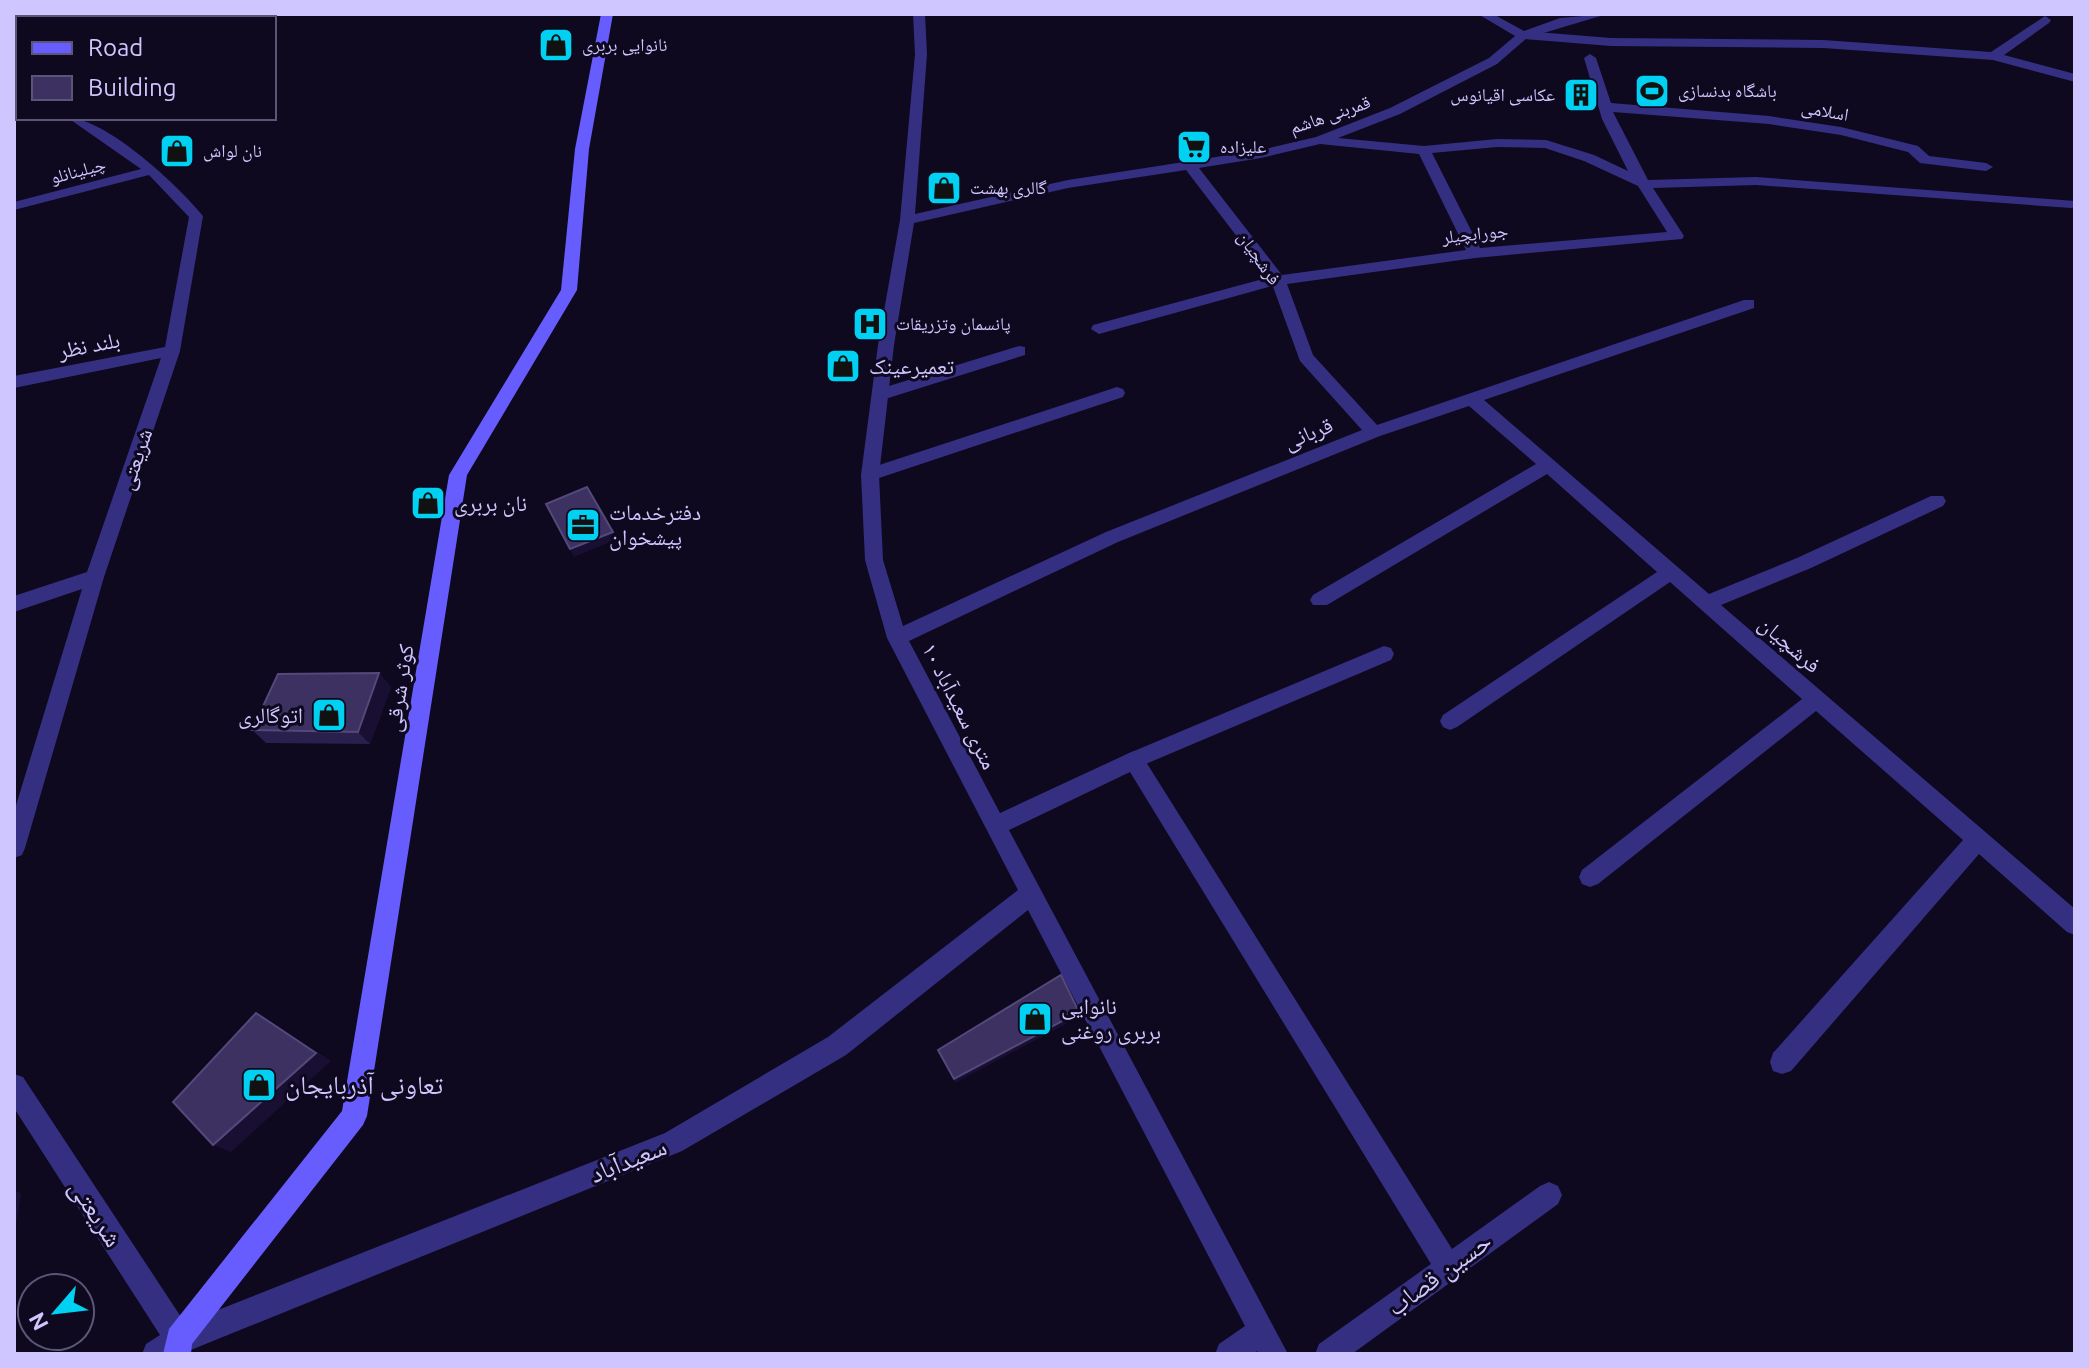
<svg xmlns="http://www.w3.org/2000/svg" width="2089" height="1368" viewBox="0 0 2089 1368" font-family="Ubuntu,'Noto Naskh Arabic',sans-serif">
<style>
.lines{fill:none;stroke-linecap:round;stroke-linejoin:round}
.service{fill:#352f82;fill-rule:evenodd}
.minor{fill:#352f82;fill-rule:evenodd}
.secondary{fill:#675dff;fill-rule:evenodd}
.wall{fill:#2a204e}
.shaded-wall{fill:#180f33}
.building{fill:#3c3161;stroke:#53497a;stroke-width:2}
.labels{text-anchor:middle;stroke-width:6;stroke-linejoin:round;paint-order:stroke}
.far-poi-label{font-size:18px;fill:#cfc6ff;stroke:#0e091e;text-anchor:start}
.far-street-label{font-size:18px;fill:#cfc6ff;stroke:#0e091e}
.street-label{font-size:22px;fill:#cfc6ff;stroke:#0e091e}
.poi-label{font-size:22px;fill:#cfc6ff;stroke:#0e091e;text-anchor:start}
.near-poi-label{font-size:26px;fill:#cfc6ff;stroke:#0e091e;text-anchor:start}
.near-street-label{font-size:26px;fill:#cfc6ff;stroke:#0e091e}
</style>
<rect width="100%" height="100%" fill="#0e091e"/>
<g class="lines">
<!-- service -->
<path class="service" d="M2045,16L2051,20L2049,23L2004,55L2075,74V82L1993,60L1823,48L1611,46L1523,39L1517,35L1523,31L1611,38L1823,40L1991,52Z
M1278,275L1283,277V283L1099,334L1091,329L1093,325Z
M1019,346L1025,347V355L882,400L874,394L876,390Z
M1117,387L1123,389L1125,393L1123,397L870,481L861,475L864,470Z
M1384,646L1391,648L1394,654L1391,660L1141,766L1134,769L1127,766L1124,760L1127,754Z"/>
<!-- minor -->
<path class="minor" d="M69,14H81V18H69Z
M913,14H925L927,54L915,214L1068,180L1261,150L1316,137L1390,108L1489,58L1515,36L1478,14H1493L1524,31L1560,18L1607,14L1527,38L1497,64L1400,114L1338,138L1424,146L1497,139L1546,140L1594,155L1628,171L1602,119L1584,58L1590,54L1596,58L1611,103L1769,116L1841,127L1918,146L1929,156L1986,163L1993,167L1986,171L1920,163L1908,152L1841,135L1769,124L1613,112L1648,180L1756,177L2075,201V207L2071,208L1756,185L1653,188L1684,236L1682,239L1475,258L1287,284L1313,355L1377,425L1744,300H1754V308L1484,400L1709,594L1797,558L1931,496H1943L1946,501L1943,506L1811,568L1721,605L2075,909V935L2067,932L1979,854L1791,1071L1782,1074L1773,1071L1770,1062L1773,1053L1963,840L1816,711L1598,884L1590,887L1582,884L1579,877L1582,870L1802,699L1670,582L1457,727L1450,730L1443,727L1440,721L1443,715L1657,572L1547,474L1327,605H1313L1310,600L1313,595L1536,464L1469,406L1380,436L1118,542L909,641L1000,813L1127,754L1134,751L1141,754L1452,1249L1540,1186L1549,1182L1558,1186L1562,1195L1558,1204L1352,1354H1315L1319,1344L1431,1264L1130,772L1009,830L1288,1354H1259L1257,1351L1253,1354H1215L1219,1344L1245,1326L1028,910L846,1055L682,1151L181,1354H142L146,1344L160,1335L14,1108V1074L23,1077L185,1323L665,1133L828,1037L1018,890L887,638L865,560L861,475L878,345L900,220L915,54ZM1320,144L1419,154L1466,250L1282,275L1199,168L1261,158ZM1497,147L1545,148L1584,161L1638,186L1667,232L1480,248L1432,153ZM1186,170L1271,281L1300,361L1362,430L1106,532L903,626L883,560L879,475L894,345L914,223L1068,188Z
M18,80V88L14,89V81Z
M68,118C106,118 179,186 203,216L180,351L104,577L25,848L22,855L14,858V812L82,589L14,612V596L87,572L161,358L14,388V376L165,347L189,217L149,175L14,210V202L141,169Z"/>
<!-- secondary -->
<path class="secondary" d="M601,14H613L589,149L577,290L467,475L367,1116L363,1125L192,1344L191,1354H163L169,1329L342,1111L449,475L561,290L575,149Z"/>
</g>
<!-- wall -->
<path class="wall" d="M379,673L391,687L370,744L266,743L252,730Z"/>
<!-- shaded-wall -->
<path class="shaded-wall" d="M613,532L617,539L574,557L570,549Z
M379,673L391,687L370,744L358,732Z
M1079,1012V1017L955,1083L954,1079Z
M256,1013L272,1022L331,1061L231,1152L213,1145Z
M14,1191L21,1193L14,1238Z"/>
<!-- building -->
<path class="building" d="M587,487L613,532L570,549L546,504Z
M379,673L358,732L252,730L278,674Z
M1061,975L1079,1012L954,1079L938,1050Z
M256,1013L316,1053L213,1145L173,1102Z"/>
<!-- icons -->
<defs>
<g id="shop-square" transform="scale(1.8)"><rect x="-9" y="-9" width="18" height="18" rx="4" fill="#00d0f1" stroke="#0e091e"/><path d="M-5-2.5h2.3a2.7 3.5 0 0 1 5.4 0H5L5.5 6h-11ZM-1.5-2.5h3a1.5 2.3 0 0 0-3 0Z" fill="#111"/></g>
<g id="stadium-square" transform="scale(1.8)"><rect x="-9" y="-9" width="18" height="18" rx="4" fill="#00d0f1" stroke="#0e091e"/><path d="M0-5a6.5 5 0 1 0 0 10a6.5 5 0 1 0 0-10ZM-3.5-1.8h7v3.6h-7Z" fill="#111"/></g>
<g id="building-square" transform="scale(1.8)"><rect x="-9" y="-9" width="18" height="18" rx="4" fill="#00d0f1" stroke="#0e091e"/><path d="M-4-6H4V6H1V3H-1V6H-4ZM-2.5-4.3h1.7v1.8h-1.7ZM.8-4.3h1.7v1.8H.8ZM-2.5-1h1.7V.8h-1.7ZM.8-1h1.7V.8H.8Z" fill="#111"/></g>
<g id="supermarket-square" transform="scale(1.8)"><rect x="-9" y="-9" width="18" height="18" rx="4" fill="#00d0f1" stroke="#0e091e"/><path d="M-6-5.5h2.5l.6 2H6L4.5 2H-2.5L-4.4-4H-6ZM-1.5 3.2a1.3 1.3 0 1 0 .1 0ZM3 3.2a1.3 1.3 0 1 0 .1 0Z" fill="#111"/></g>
<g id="hospital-square" transform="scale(1.8)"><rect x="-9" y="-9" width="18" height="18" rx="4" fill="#00d0f1" stroke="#0e091e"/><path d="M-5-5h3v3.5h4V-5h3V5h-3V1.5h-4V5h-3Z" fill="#111"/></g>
<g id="office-square" transform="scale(1.8)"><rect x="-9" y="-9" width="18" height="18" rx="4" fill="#00d0f1" stroke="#0e091e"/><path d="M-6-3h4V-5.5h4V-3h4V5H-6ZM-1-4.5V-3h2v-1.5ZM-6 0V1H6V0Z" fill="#111"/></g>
</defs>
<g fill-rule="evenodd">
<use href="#shop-square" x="556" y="45"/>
<use href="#stadium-square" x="1652" y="91"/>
<use href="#building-square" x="1581" y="95"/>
<use href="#supermarket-square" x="1194" y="147"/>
<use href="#shop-square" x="177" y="151"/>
<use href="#shop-square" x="944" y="188"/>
<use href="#hospital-square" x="870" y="324"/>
<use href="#shop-square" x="843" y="366"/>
<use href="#shop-square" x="428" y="503"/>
<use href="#office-square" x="583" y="525"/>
<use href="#shop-square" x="329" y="715"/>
<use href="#shop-square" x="1035" y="1019"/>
<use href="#shop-square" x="259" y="1085"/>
</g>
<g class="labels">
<!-- far-poi labels -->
<g class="far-poi-label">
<text x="582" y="51">نانوایی بربری</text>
<text x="1678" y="97">باشگاه بدنسازی</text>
<text x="1555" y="101" text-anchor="end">عکاسی اقیانوس</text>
<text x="1220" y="153">علیزاده</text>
<text x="203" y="157">نان لواش</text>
<text x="970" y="194">گالری بهشت</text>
<text x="896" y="330">پانسمان وتزریقات</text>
</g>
<!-- far-street labels -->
<g class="far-street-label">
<text transform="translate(1825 111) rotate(10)" y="6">اسلامی</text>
<text transform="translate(1330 115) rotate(-19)" y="6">قمربنی هاشم</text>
<text transform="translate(78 171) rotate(-15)" y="6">چیلینانلو</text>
<text transform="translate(1475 234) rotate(-6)" y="6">جورابچیلر</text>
<text transform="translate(1259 258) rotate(55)" y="6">فرشچیان</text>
</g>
<!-- street labels -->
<g class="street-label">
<text transform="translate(89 345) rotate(-11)" y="8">بلند نظر</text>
<text transform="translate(1308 433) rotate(-22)" y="8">قربانی</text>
<text transform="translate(135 459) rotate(-71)" y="8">شریعتی</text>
<text transform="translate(1790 644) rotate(41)" y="8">فرشچیان</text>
<text transform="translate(399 688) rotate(-81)" y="8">کوثر شرقی</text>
<text transform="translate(960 706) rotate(63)" y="8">۱۰ متری سعیدآباد</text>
</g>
<!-- poi labels -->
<g class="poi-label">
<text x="869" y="374">تعمیرعینک</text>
<text x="454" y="511">نان بربری</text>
<text x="609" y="520">دفترخدمات<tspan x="609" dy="25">پیشخوان</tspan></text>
<text x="303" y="723" text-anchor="end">اتوگالری</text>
<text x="1061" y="1014">نانوایی<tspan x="1061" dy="25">بربری روغنی</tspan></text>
</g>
<!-- near-poi labels -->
<g class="near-poi-label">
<text x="285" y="1094">تعاونی آذربایجان</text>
</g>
<!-- near-street labels -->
<g class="near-street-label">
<text transform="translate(628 1160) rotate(-22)" y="9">سعیدآباد</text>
<text transform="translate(96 1213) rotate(57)" y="9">شریعتی</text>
<text transform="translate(1439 1274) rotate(-36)" y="9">حسین قصاب</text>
</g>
</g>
<!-- border -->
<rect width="2089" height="1368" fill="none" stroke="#cfc6ff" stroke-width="32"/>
<!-- legend -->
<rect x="16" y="16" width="260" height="104" fill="#0e091e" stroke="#5b5578" stroke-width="2"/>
<rect x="32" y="42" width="40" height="12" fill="#675dff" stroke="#5b5578" stroke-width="2"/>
<text x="88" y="56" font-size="24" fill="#cfc6ff">Road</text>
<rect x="32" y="76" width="40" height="24" fill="#3c3161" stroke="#5b5578" stroke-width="2"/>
<text x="88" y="96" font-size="24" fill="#cfc6ff">Building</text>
<!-- north arrow -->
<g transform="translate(56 1312) rotate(242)"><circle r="38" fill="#0e091e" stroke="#5b5578" stroke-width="2"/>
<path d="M0-6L14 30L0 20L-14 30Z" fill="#00d0f1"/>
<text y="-12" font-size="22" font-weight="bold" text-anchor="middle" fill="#cfc6ff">N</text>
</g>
</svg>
